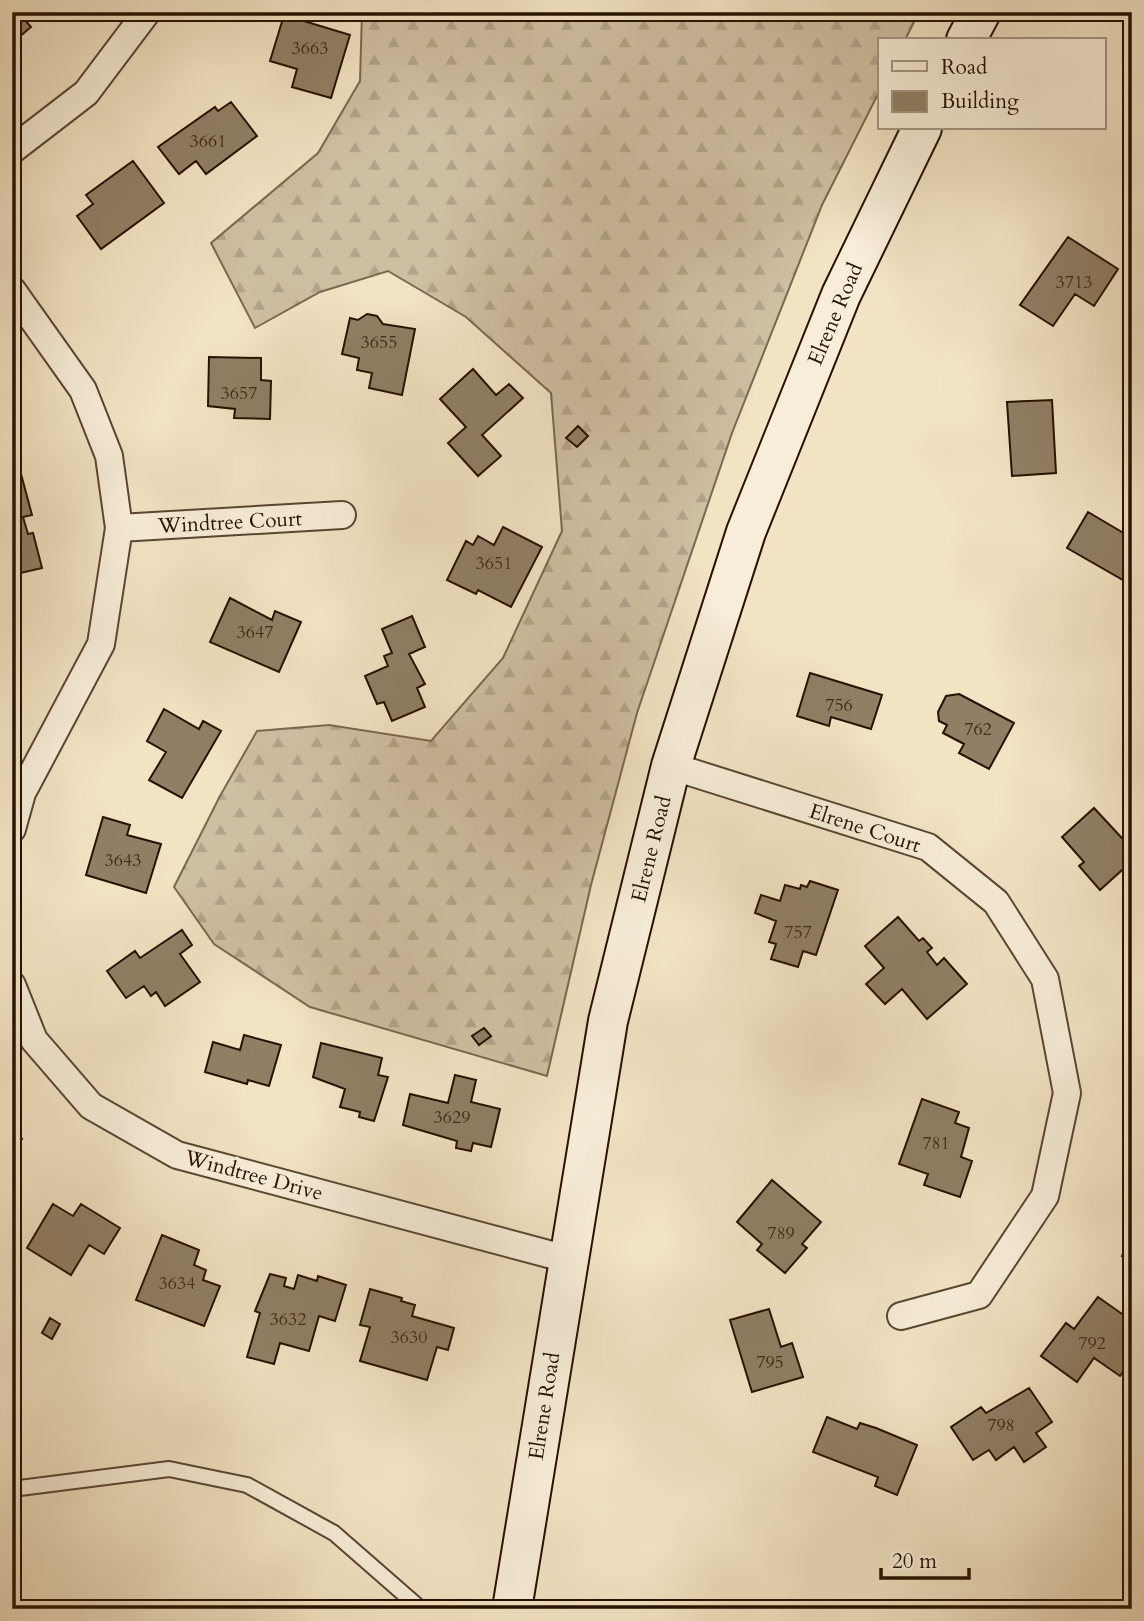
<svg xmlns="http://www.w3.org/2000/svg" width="1144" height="1621" viewBox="0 0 1144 1621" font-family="Cardo,serif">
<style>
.forest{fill:url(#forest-firs);stroke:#7a6851;stroke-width:2}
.building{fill:#907f65;stroke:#261200;stroke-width:2}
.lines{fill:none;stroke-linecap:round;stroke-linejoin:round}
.lane-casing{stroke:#594631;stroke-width:18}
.street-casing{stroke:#594631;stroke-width:30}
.secondary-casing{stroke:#261200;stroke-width:42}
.lane{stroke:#f7edd8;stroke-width:14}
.street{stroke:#f7edd8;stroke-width:26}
.secondary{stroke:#f7edd8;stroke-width:38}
.labels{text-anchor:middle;stroke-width:7;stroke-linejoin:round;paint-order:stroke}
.number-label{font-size:18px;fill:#402d19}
.street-label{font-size:21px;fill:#261200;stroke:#f7edd8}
</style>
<defs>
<pattern id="forest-firs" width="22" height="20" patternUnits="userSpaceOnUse" patternTransform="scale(1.75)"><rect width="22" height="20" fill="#cfbfa2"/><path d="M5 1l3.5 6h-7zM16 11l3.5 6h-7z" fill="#b2a38a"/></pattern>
</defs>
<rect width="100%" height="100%" fill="#f2e3c3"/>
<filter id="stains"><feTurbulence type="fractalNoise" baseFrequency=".00286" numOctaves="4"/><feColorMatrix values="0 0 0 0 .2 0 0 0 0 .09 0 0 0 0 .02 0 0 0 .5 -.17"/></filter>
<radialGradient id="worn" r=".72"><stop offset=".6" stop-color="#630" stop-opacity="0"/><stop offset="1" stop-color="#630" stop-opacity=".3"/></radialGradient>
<!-- forest -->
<path class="forest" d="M362,12H919L905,40H880V90L822,205L732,433L637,713L591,885L547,1076L310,1007L214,944L174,887L220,796L257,731L329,725L431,741L503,658L562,531L551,393L466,317L388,271L320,292L255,328L211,243L318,153L360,81Z"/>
<!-- building -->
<path class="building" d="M12,12H18L31,27L12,43Z
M284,15L350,35L331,98L292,87L297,69L270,61Z
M231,102L257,136L206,174L196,161L179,174L158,147L215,107L218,111Z
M133,161L164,203L101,249L77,216L93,204L86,195Z
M1068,237L1118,269L1094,306L1075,294L1053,326L1020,305Z
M367,314L377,316L383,324L415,329L402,395L369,388L372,373L357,370L359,358L342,354L350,318L358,320Z
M209,357L261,358V380L271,381L270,419L234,418L235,409L208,406Z
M473,369L496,395L509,384L523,398L482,435L501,456L478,476L448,443L466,427L440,399Z
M1052,400L1056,473L1012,476L1007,402Z
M578,426L588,436L577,447L566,438Z
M21,474L32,515L23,517L28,534L33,533L42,568L12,575V476Z
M1088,512L1132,538L1130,584L1067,548Z
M503,527L542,547L511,607L478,590L476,594L447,580L466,541L473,545L478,536L494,545Z
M230,598L272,620L275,611L301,622L279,672L210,642Z
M412,616L425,647L409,654L425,684L417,688L425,707L392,721L384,702L377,704L365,676L388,666L384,656L392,653L382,629Z
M810,673L882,695L871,729L831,717L829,726L797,716Z
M959,694L1014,723L989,769L959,753L964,744L943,733L947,725L939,721L938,712L946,696Z
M164,709L199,729L203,721L221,731L182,798L149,780L166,752L147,741Z
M1094,808L1132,849V861L1100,890L1079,866L1084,862L1062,837Z
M103,817L130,825L127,835L161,844L146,893L86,875Z
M810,881L838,890L816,955L803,951L798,967L771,959L776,944L769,942L776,921L755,913L761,895L780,901L785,885L800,889L801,885L807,887Z
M898,917L919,941L923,938L932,948L927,952L937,965L944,958L967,984L927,1019L902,989L885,1004L866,984L884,968L865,946Z
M182,930L192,945L180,954L200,982L165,1006L156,992L151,996L144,986L126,998L107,971L135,951L140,958Z
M484,1028L491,1036L479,1045L472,1036Z
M244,1035L281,1045L269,1086L248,1080L247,1084L205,1072L213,1042L240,1050Z
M321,1043L382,1058L378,1075L388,1077L374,1121L359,1117L360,1112L340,1107L345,1089L313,1077Z
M455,1075L476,1080L471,1102L500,1109L491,1147L473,1143L471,1151L456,1148L457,1141L403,1125L410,1094L448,1103Z
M922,1099L959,1112L955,1123L969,1128L961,1157L972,1161L960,1197L924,1185L928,1174L899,1164Z
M12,1128L22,1139L12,1148Z
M772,1180L821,1222L802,1244L807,1248L785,1273L757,1250L762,1244L737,1222Z
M53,1204L73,1216L81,1204L120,1228L104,1254L89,1245L71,1275L27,1248Z
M162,1235L199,1250L194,1265L206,1270L203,1280L220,1286L204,1326L136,1300Z
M1132,1237V1260L1122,1256Z
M270,1274L286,1278L284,1286L294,1289L298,1275L317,1281L318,1276L346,1285L335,1321L319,1316L309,1351L280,1343L274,1364L247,1357L260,1313L255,1311Z
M370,1289L402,1298L401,1301L415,1305L412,1316L454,1328L448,1350L437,1347L427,1380L360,1361L370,1327L360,1325Z
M1098,1297L1132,1321V1360L1120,1376L1094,1358L1077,1382L1041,1356L1066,1323L1074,1329Z
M769,1309L781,1347L792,1343L803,1377L752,1392L730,1320Z
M50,1318L60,1324L52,1339L42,1333Z
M1029,1388L1052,1422L1036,1433L1046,1447L1024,1462L1014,1447L996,1460L989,1450L973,1460L951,1427L981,1407L986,1413Z
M827,1417L857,1429L860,1423L876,1428L917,1445L897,1495L875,1486L878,1477L813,1452Z"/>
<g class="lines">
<!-- lane casing -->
<g class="lane-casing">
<path id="lane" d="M12,1489L169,1469L247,1485L334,1533L421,1609"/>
</g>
<!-- street casing -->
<g class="street-casing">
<path id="street" d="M12,150L86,93L147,12
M12,290L83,390L109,456L119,528L101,644L22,793L12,829
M119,528L342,515
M671,766L928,847L996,902L1045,979L1067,1093L1045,1196L979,1295L901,1316
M12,985L34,1040L91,1106L177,1155L567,1259"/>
</g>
<!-- secondary casing -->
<g class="secondary-casing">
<path id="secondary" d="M966,40L981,12
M512,1609L608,1021L671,766L746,532L841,295L922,128"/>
</g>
<!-- lane -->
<use href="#lane" class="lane"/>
<!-- street -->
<use href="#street" class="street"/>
<!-- secondary -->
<use href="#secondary" class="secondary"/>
</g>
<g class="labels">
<!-- number labels -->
<g class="number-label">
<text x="310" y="54">3663</text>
<text x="208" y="147">3661</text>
<text x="1074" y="288">3713</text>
<text x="379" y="348">3655</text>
<text x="239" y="399">3657</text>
<text x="494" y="569">3651</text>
<text x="255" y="638">3647</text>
<text x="839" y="711">756</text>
<text x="978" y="735">762</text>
<text x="123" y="866">3643</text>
<text x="798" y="938">757</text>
<text x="452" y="1123">3629</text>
<text x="936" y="1149">781</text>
<text x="781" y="1239">789</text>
<text x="177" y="1289">3634</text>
<text x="288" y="1325">3632</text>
<text x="409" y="1343">3630</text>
<text x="1092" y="1349">792</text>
<text x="770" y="1368">795</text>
<text x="1001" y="1431">798</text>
</g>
<!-- street labels -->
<g class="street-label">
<text transform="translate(835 314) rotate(-67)" y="7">Elrene Road</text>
<text transform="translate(230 522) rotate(-3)" y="7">Windtree Court</text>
<text transform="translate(865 828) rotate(18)" y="7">Elrene Court</text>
<text transform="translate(651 849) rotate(-76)" y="7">Elrene Road</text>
<text transform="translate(254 1175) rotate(15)" y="7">Windtree Drive</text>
<text transform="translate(544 1406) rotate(-81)" y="7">Elrene Road</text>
</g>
</g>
<!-- margin -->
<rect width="1144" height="1621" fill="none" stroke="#f2e3c3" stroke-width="42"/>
<rect x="14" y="14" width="1116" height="1593" fill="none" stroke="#261200" stroke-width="3.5"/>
<rect x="21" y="21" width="1102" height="1579" fill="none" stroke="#261200" stroke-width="2"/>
<!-- legend -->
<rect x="878" y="38" width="228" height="91" fill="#f7edd8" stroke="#a39582" stroke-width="2"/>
<rect x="892" y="61" width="35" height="10" fill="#f7edd8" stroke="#a39582" stroke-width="2"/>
<text x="941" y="74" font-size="21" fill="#261200">Road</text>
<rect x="892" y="91" width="35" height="21" fill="#907f65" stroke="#a39582" stroke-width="2"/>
<text x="941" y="108" font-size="21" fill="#261200">Building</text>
<!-- scale -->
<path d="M881 1568v10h88v-10" fill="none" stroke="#261200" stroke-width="3.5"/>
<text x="892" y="1568" font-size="21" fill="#261200" stroke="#f7edd8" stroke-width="5" paint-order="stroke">20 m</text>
<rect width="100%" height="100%" filter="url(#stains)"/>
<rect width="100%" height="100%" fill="url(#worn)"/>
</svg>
